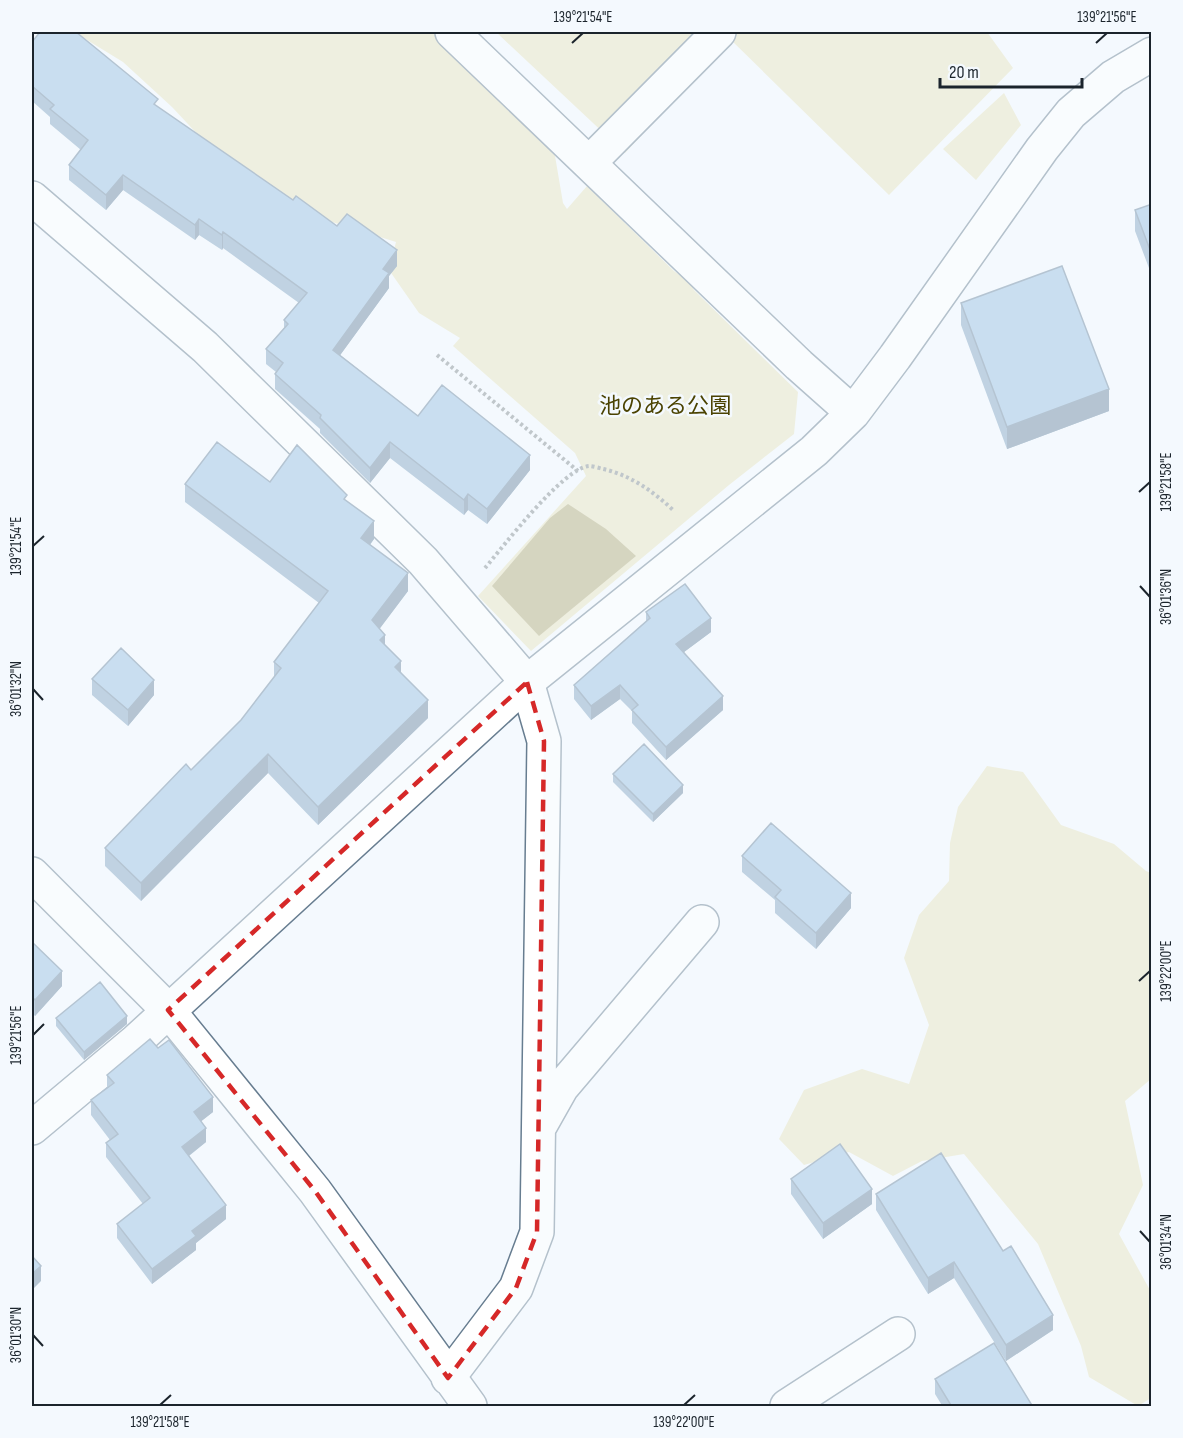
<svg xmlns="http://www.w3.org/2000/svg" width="1183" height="1438" viewBox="0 0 1183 1438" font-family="'Sofia Sans Condensed','Noto Sans JP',sans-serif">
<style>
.green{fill:#e7e2bd}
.water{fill:#afa876}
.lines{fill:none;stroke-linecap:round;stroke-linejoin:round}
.minor-casing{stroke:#677d90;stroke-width:36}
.path{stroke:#81898f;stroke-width:4;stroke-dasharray:3 3;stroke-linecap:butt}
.minor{stroke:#fff;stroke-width:33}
.wall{fill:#80a3c2}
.shaded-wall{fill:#68849e}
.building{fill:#95bde1;stroke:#68849e;stroke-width:1.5}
.marked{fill:none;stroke:#d62828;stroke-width:4.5;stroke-dasharray:12 8;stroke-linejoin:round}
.ticks{fill:none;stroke:#1b242c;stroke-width:2}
.labels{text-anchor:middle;stroke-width:5;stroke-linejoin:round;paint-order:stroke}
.park-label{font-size:22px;fill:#4b4302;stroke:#f4f9fe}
.neatline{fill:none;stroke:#1b242c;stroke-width:2}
.ticks-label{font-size:15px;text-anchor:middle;fill:#1b242c}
</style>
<rect width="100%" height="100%" fill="#f4f9fe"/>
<!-- green -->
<path class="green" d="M74,32H432L471,64L553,144L563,203L567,209L587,186L674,271L690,282L694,290L798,392L794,434L729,485L531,651L478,596L586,476L575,453L453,346L460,338L419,313L389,270L396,242L278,205L202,139L172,107L123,62Z
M496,32H987L1013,68L889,195L730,39L625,153Z
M1004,93L1021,125L976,180L943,149Z
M987,766L1023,772L1061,825L1114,844L1146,871L1151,873V1079L1125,1101L1143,1185L1119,1234L1151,1292V1398L1138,1406L1089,1377L1081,1346L1038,1244L964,1154L922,1161L893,1176L849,1152L804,1165L779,1139L804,1090L862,1069L909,1084L929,1025L904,958L919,915L949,881L950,843L958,807Z"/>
<!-- water -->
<path class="water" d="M568,504L606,529L636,556L539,636L492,586L550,518Z"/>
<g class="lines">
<!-- minor casing -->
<g class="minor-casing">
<path id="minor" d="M452,32L799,365L853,413
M589,163L719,32
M32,198L205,347L423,561L527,682L544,741L537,1232L516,1288L448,1378
M32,874L168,1010L315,1191L470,1406
M540,1126L562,1087L702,922
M32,1128L136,1041L527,682L814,451L853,413L895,357L1042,149L1071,113L1113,77L1152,54
M787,1406L898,1334"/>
</g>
<!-- path -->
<path class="path" d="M437,355L578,471
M485,568C503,547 563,468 589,466C593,466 599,468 603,469C630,475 653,491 673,510"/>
<!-- minor -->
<use href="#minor" class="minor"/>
</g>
<!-- wall -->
<path class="wall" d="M32,42L158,107L293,200L337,226L397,266L389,276V288L340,355L418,416L530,470L487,524L468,510L464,515L390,458L370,483L320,433V429L275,389V374L276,372L266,364V349L284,328V320L299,303L223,248L222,250L199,235L195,240L123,190L106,210L69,180V165L81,150L50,124V117L32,101Z
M1152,204V276L1135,231V210Z
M961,303L1109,411L1007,449L961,325Z
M270,482L347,501L374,539L370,545L408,591L379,629L385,645L428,718L318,825L268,773L141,901L105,866V848L191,770L241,720L274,678V662L319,603L185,502V484Z
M646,612L711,632L684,652L723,710L666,760L632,723V711L620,699L591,720L574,699V685L646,621Z
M92,679L154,695L128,726L92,695Z
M613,774L683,793L653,822L613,782Z
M742,856L851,908L816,949L775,913V900L742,872Z
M32,942L62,986L35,1016L32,1013Z
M56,1018L127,1024L84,1060L56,1026Z
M107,1075L213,1112L201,1121L206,1142L189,1156L226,1219L196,1243V1250L152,1284L117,1238V1224L143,1204L106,1157V1143L110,1140L91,1115V1100L107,1087Z
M791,1179L872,1204L823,1239L791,1194Z
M876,1194L1003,1251L1053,1330L1006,1361L954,1278L928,1294L876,1210Z
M935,1379L1033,1407H943L935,1394Z"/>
<!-- shaded-wall -->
<path class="shaded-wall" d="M123,175V190L106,210V195Z
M199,219V235L195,240V225Z
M223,232V248L222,250V235Z
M397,250V266L389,276V288L333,365V350L383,269Z
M1109,389V411L1007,449V427Z
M390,442V458L370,483V468Z
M530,455V470L487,524V509Z
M468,494V510L464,515V500Z
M374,521V539L361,556V538Z
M408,573V591L372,639V620Z
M711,618V632L676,658V644Z
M385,635V653L380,640Z
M401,661V679L395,667Z
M154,680V695L128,726V710Z
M620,685V699L591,720V706Z
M723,696V710L666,760V747Z
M428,700V718L318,825V807Z
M268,754V773L141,901V883Z
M683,785V793L653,822V814Z
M851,893V908L816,949V933Z
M62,971V986L35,1016V1000Z
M127,1016V1024L84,1060V1052Z
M213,1097V1112L194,1127V1112Z
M206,1128V1142L182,1161V1147Z
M872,1189V1204L823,1239V1223Z
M226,1205V1219L196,1243V1250L152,1284V1269L192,1231Z
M954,1262V1278L928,1294V1278Z
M41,1266V1281L32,1290V1274Z
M1053,1315V1330L1006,1361V1345Z"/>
<!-- building -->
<path class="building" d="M40,32H76L158,99L154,104L293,200L296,196L337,226L347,214L397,250L383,269L389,273L333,350L418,416L442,385L530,455L487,509L468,494L464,500L390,442L370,468L320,418L321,415L275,374L283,363L266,349L288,324L284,320L307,293L223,232L222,235L199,219L195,225L123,175L106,195L69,165L88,140L50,109L54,105L32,86V42Z
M1152,204V255L1135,210Z
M1062,266L1109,389L1007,427L961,303Z
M217,442L270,482L297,445L347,495L344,499L374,521L361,538L408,573L372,620L385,635L380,640L401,661L395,667L428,700L318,807L268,754L141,883L105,848L186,764L191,770L241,720L281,668L274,662L328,591L185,484Z
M685,584L711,618L676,644L723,696L666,747L632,710L638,705L620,685L591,706L574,685L650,618L646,612Z
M121,648L154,680L128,710L92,679Z
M644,744L683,785L653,814L613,774Z
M771,823L851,893L816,933L775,897L781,890L742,856Z
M32,942L62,971L35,1000L32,997Z
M100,982L127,1016L84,1052L56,1018Z
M150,1039L158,1048L169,1040L213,1097L194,1112L206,1128L182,1147L226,1205L192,1231L196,1236L152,1269L117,1224L150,1198L106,1143L118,1134L91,1100L114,1083L107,1075Z
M840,1144L872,1189L823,1223L791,1179Z
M941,1153L1003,1251L1011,1246L1053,1315L1006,1345L954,1262L928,1278L876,1194Z
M32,1256L41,1266L32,1274Z
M994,1343L1033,1407H952L935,1379Z"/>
<!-- marked area -->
<path d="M0 0H1183V1438H0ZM527,682L544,741L537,1232L516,1288L448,1378L315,1191L168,1010Z" fill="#f4f9fe" fill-opacity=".55" fill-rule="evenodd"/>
<path class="marked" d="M527,682L544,741L537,1232L516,1288L448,1378L315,1191L168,1010Z"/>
<!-- ticks -->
<path class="ticks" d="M572,43L583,33M1096,43L1107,33M1139,492L1150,482M33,546L44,536M1140,586L1150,597M33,689L43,700M1139,981L1150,971M33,1035L44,1024M1140,1231L1150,1242M33,1335L43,1346M160,1405L171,1395M684,1405L695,1395"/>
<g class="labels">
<!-- park labels -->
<g class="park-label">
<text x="665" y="413">池のある公園</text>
</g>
</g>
<!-- border -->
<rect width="1183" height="1438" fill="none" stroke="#f4f9fe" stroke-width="66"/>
<!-- scale -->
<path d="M940 78v9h142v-9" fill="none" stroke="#1b242c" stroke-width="3"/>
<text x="949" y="78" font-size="18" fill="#1b242c" stroke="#f4f9fe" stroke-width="4.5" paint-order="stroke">20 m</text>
<rect x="33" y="33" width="1117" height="1372" class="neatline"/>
<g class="ticks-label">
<text x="583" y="22">139°21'54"E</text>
<text x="1107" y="22">139°21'56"E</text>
<text transform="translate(1166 482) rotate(-90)" y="5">139°21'58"E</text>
<text transform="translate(16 546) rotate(-90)" y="5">139°21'54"E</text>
<text transform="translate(1166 597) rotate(-90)" y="5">36°01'36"N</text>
<text transform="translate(16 689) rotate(-90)" y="5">36°01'32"N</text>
<text transform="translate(1166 971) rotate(-90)" y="5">139°22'00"E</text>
<text transform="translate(16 1035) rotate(-90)" y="5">139°21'56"E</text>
<text transform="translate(1166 1242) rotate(-90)" y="5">36°01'34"N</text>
<text transform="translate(16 1335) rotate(-90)" y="5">36°01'30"N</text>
<text x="160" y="1427">139°21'58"E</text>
<text x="684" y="1427">139°22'00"E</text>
</g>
</svg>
